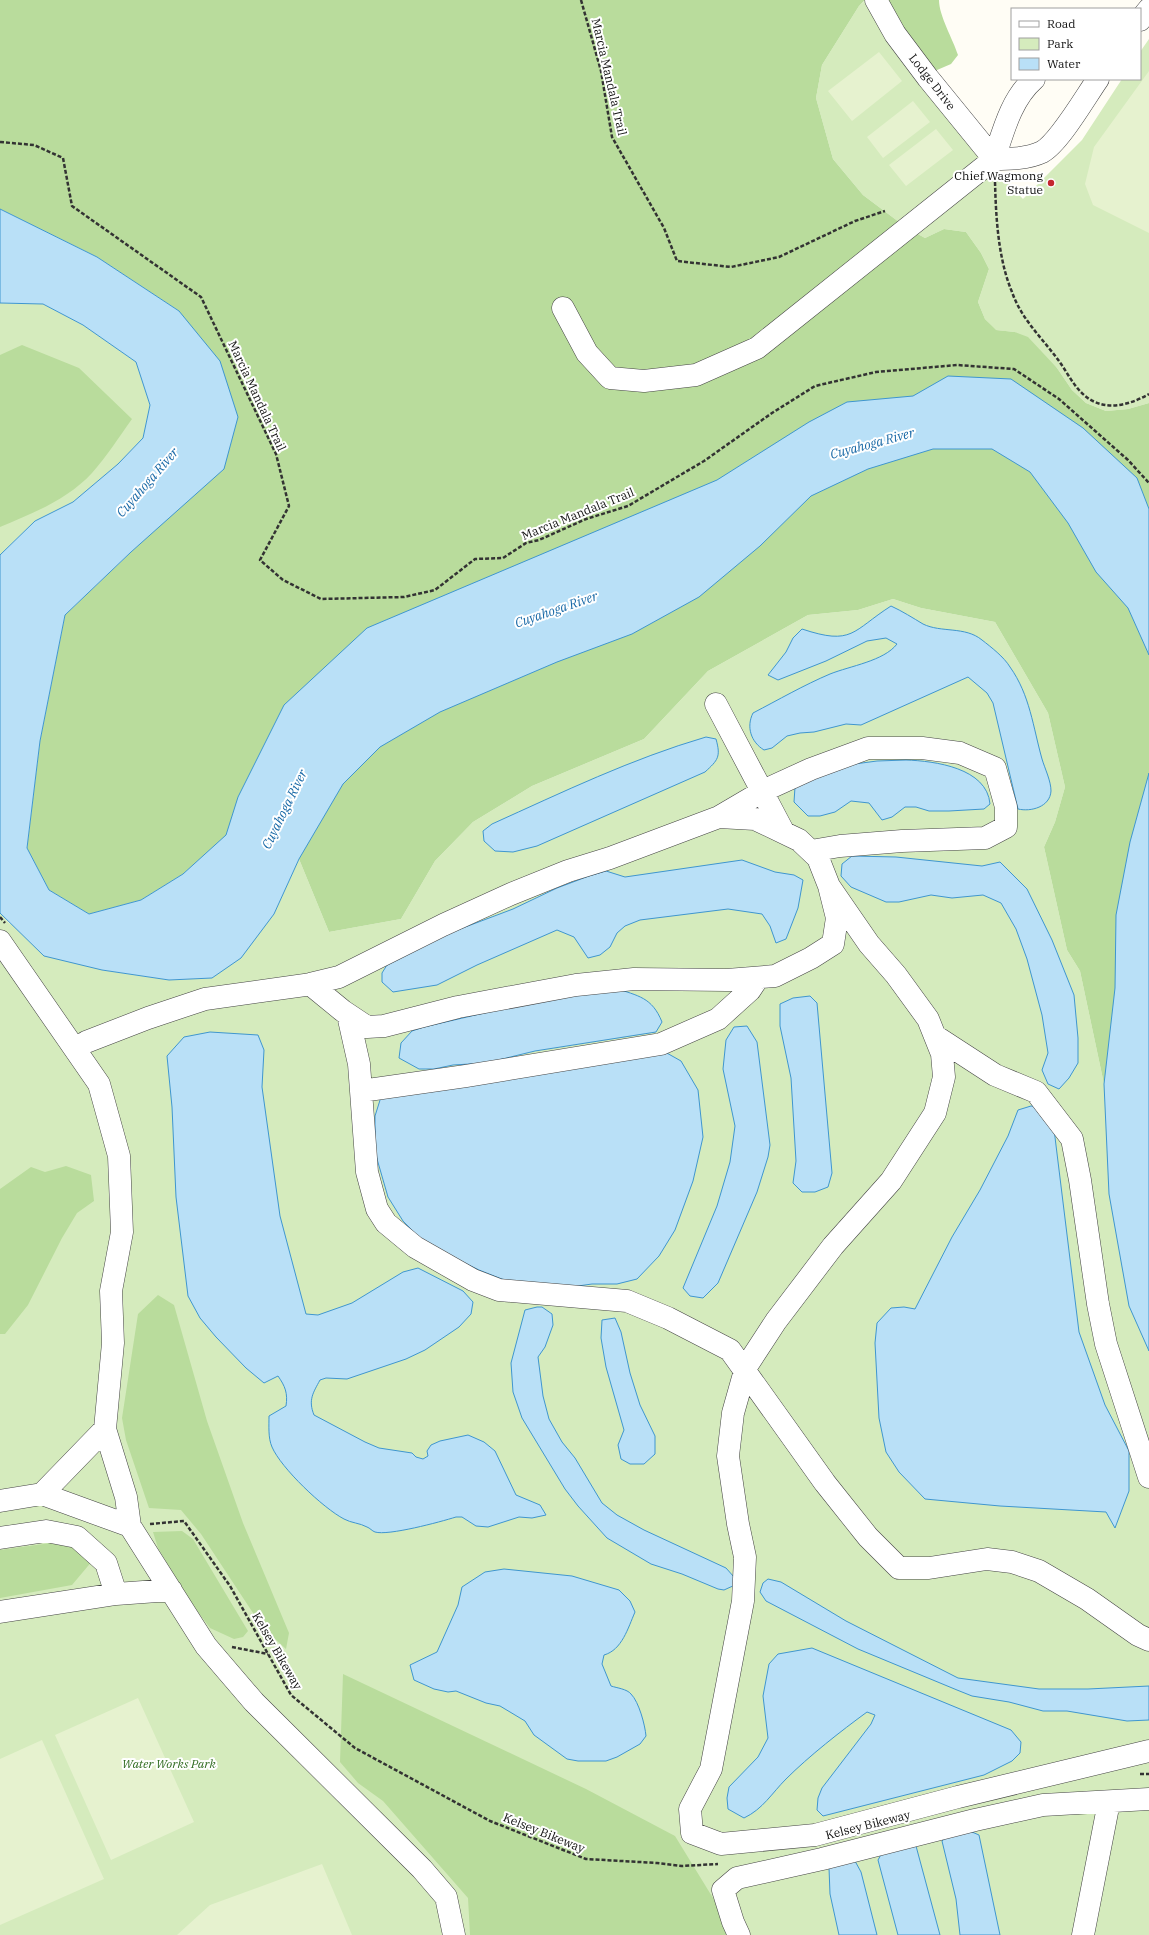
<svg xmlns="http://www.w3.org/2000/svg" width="1149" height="1935" viewBox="0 0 1149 1935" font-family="'IBM Plex Serif',serif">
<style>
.green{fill:#d5ebbd}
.forest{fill:#b9dc9c}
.pitch{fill:#e6f2cf}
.water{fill:#b9e0f7;stroke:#3f96cf}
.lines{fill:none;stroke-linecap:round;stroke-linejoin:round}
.minor-casing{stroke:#444;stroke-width:23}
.path{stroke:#333;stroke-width:2.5;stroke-dasharray:4 2;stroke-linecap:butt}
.minor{stroke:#fff;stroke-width:22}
.poi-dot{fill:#c4262e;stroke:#fff;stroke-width:1.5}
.labels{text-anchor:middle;stroke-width:4;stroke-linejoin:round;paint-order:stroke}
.street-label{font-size:12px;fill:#111;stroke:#fff}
.poi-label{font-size:12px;fill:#111;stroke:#fff;text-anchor:end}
.park-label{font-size:12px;font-style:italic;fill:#2f6b1f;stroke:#fff}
.water-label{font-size:13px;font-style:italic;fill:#1768a6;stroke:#fff}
</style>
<rect width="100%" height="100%" fill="#fffdf5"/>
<!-- green -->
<path class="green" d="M866,0L973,147L1023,199L1082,140L1122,79H1140V52L1149,39V403L1128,409L1106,411L1086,403L1072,390L1057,368L1015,332L995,330L985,319L978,302L989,269L981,253L966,232L944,229L925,238L907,228L863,195L833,159L816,98L822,65L859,6Z
M0,303L43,304L83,325L136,362L150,405L143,438L118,464L73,502L35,521L0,555Z
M893,599L921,608L995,622L1048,713L1065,787L1055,822L1044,847L1067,950L1080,971L1104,1084L1109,1194L1129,1305L1149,1351V1935H0V913L9,923L102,970L169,980L212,978L274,914L299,859L329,932L401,919L435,861L473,822L532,786L644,739L708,671L808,615L858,610Z"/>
<!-- forest -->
<path class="forest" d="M0,0H865L859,6L822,65L816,98L833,159L863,195L907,228L925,238L944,229L966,232L981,253L989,269L978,302L985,319L996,330L1015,332L1028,337L1057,368L1072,390L1086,403L1106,411L1128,409L1149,403V1351L1129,1306L1109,1194L1104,1084L1080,971L1067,950L1044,847L1055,822L1065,787L1048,713L995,622L921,608L893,599L858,610L808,615L708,671L644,739L532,786L473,822L435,861L401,919L329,932L299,859L227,835L183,874L141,900L89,914L49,890L27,848L40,741L65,615L170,515L179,311L97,257L0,209Z
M879,0H939C939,16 953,39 958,55L951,64L937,70L927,67Z
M22,345L79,368L132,419C119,437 107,456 92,473C67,500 33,513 0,527V355Z
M66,1166L91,1175L94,1201L77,1213L62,1238L28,1305L5,1334H0V1189L31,1167L45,1172Z
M158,1295L174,1305L207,1421L243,1523L289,1633L286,1649L263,1628L201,1534L181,1510L149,1508L126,1440L122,1418L138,1314Z
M182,1531L193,1539L248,1631L243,1637L234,1639L210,1628L189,1600L158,1548L153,1532Z
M58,1542L76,1546L93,1560L72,1585L0,1598V1550Z
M343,1674L586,1789L675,1836L724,1916L734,1935H470L468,1898L383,1801L358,1783L340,1762Z"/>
<!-- pitch -->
<path class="pitch" d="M879,52L902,81L852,121L828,91Z
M1149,71V233L1093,205L1085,184L1094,147Z
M913,101L930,122L883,158L867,137Z
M936,129L953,150L906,186L889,165Z
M138,1698L194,1822L111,1860L55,1735Z
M42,1740L104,1879L0,1925V1759Z
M322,1864L352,1935H177L210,1905Z"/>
<!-- water -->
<path class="water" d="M0,209L97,257L179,311L220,361L238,417L224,469L131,552L65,615L40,741L27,848L49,890L89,914L141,900L183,874L226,835L238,797L284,705L367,628L717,480L809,422L847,402L913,396L948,376L1011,379L1083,428L1137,478L1149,509V655L1128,608L1096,572L1068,523L1030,472L992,449H933L868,469L811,496L760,546L699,597L632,634L557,662L440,712L380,747L343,784L299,859L274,914L241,958L212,978L169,980L102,970L44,956L0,913V555L35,521L73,502L118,464L143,438L150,405L136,362L83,325L43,304L0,303Z
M891,606C902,611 913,618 923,624C941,633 965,626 982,640C991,647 1004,657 1010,667C1030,695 1033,727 1042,759C1045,769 1051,781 1051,791C1050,807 1031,812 1018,809L993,703L987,693L968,677L861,725L846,724L814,732L800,733L787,736L772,748L764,750C751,742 746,727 753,713C778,700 804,685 830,674C850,666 884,661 897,644L886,638L867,641L826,661L778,680L768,675L786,652L793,638L802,629C853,646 852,631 891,606Z
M706,737L716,739C721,757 718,760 705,772L537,846L513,852L495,851L484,841L483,831L492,824C563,792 631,759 706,737Z
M906,760C935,761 987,768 990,804L984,809L949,811H929L916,807H905L892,817L882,820L869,803L851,801L835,812L820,816H808L794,802L795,787L847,765L877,761Z
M1149,773V1351L1129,1306L1109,1194L1104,1084L1115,988L1116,915L1130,842Z
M852,856L896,857L982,866L1000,862L1027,889L1052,940L1074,995L1078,1038V1063L1069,1078L1059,1089L1048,1084L1042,1070L1048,1053L1042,1015L1027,959L1016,929L1001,903L983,895L952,898L931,895L899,902H886L851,887L841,876L842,864Z
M742,860L775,872L794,875L803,880L798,908L786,939L776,943L770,926L762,914L728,909L640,920L625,926L617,933L610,947L600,955L588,958L574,937L557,930L477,965L437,985L393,992L382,982V973L387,965L452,932L513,909L557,888L589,876L606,871L625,877Z
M615,988C638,996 652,997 662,1022L656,1032L535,1051L486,1063L453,1065L434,1069H419L399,1058L401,1043L412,1031L424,1027L497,1010Z
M810,996L817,1003L832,1173L828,1187L815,1192H802L793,1183L796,1161L791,1078L780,1026V1004L793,998Z
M747,1026L757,1042L770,1145L768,1157L757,1192L718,1283L703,1298L690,1296L683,1288L717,1206L730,1162L735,1126L723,1069L726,1040L734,1027Z
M210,1032L258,1035L264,1050L262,1087L280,1216L306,1314L318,1315L352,1303L403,1272L418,1268L463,1291L473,1302L471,1314L459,1327L425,1350L406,1359L347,1379L326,1378L320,1380C313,1393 308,1400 314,1415L365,1442L379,1448L412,1453L416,1457L423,1459L428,1456L427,1451L431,1445L440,1441L468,1435L484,1442L495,1451L516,1495L540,1505L546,1515L532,1518L519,1517L488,1527L476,1526L462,1517H456C440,1522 388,1536 375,1532C372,1531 370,1528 367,1527C360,1523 351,1523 344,1519C323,1508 281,1468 272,1447C268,1438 269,1426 269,1416L286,1406C288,1393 285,1386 278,1376L264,1383L246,1368L216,1337L200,1318L188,1296L176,1197L172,1107L167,1056L184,1037Z
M665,1052L681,1061L698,1090L703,1137L693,1181L675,1230L659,1256L637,1279L617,1284H592L564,1288L507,1281L479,1270L426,1244L403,1221L388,1197L375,1152V1116L381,1097Z
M1031,1106L1042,1107L1053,1121L1079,1332L1105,1405L1129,1451V1491L1115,1528L1106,1512L1000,1506L925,1499L899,1472L886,1452L879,1418L875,1343L877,1323L891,1308L904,1307L915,1309L952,1237L980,1190L1008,1136L1018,1110Z
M537,1307H542L552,1314L553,1325L545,1347L538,1357L543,1396L549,1419L562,1442L575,1458L602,1503L617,1515L644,1530L726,1568L734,1577L735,1585L724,1590L718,1589L682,1574L651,1564L607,1538L578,1506L565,1489L522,1418L513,1392L511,1363L525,1310Z
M615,1318L621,1332L630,1373L640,1405L655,1436V1454L644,1464H630L621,1459L618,1445L624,1430L606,1367L601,1338L602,1320Z
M504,1569L572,1576L619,1590L630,1601L635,1612C628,1628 622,1650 604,1655L602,1664L611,1686C617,1688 627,1689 631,1694C639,1702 645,1725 646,1736L640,1744L617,1757L606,1761H578L567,1759L534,1735L525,1721L500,1706L486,1703L456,1691L448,1692L434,1689L414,1680L410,1665L437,1652L458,1605L462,1587L485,1572Z
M768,1579L781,1582L846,1621L958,1678L1039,1689H1088L1149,1686V1720L1127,1721L1067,1711H1043L1009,1702L972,1696L957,1690L858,1649L766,1601L760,1592L763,1583Z
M812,1648L1011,1730L1021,1742L1020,1753L1012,1761L984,1775L823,1816L817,1810L818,1798L822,1788L871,1724L875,1715L867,1712C841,1731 809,1756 786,1779C772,1793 763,1809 744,1818L728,1809L727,1798L729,1787L758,1757L768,1738L763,1696L769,1664L778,1654Z
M972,1832L979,1835L1000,1935H960L956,1899L942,1841L949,1835Z
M916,1846L940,1935H898L878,1860L882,1853Z
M855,1861L861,1872L877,1935H839L830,1894L829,1868Z"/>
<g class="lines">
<!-- minor casing -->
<g class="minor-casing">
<path id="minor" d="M876,0L895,34L928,78L994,159
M1140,20L1149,9
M994,159C1003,132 1011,99 1034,79
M563,308L587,353L610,378L644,381L696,375L757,348L994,159C1010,159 1027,159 1042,152C1059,143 1086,96 1098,79
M716,704L783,831
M719,817L765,790L811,769L868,748H922L960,753L995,768L1006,807V827L985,838L902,841L840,846L811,851
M829,886L869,944L896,975L928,1019L942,1054L944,1077L935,1113L891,1181L833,1246L776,1321L746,1367L733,1413L728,1456L738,1524L745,1557L743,1601L711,1769L690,1809L692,1833L721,1844L815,1835L958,1797L1149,1751
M0,941L99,1084L119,1156L122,1232L111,1291L113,1343L105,1429L42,1494L0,1501
M348,1015L359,1064L367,1172L377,1209L386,1223L415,1247L473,1280L499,1290L627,1301L668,1318L730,1350L825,1483L868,1537L899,1568H929L987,1559L1012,1562L1039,1571L1087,1599L1138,1635L1149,1640
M935,1036L995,1075L1036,1092L1072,1139L1080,1180L1098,1304L1106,1344L1149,1477
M86,1042L148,1018L205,999L305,985L310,984L339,977L443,925L511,894L568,871L610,858L719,817L755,819L799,840L818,858L829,886L837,918L833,944L811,958L775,976L727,980L634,979L576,985L458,1007L384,1026L367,1027L343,1011L310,984
M361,1091L466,1076L661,1044L718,1019L750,990L758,978
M105,1429L126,1497L130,1526L206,1646L254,1702L422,1869L446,1897L454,1935
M42,1494L130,1526
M0,1538L46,1531L77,1537L106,1563L116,1594L171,1590
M0,1612L116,1594
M739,1935L733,1922L723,1890L737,1878L822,1859L975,1820L1043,1805L1149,1799
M1083,1935L1109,1802"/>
</g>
<!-- path -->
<path class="path" d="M581,0L601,71L612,137L664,228L677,261L731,267L779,257L855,221L885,211
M0,142L34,145L63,158L72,206L201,297L276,454L289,506L260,560L283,580L321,599L404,597L435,590L475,559L503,558L526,543L539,540L586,519L628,506L704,461L772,413L815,386L876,372L957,365L1014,369L1059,399L1128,460L1149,483
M995,182C996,218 998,258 1012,292C1021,318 1040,336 1056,357C1068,372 1076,394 1095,402C1113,410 1133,403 1149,394
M0,917L5,923
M150,1524L184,1521L230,1586L291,1695L355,1748L490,1821L586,1859L657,1863L682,1866L718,1864
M232,1647L268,1654
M1140,1774H1149"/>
<!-- minor -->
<use href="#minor" class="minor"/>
</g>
<!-- markers -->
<circle class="poi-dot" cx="1051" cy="183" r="4"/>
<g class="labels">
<!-- street labels -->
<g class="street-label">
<text transform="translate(609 77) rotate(77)" y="4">Marcia Mandala Trail</text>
<text transform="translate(932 82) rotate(52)" y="4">Lodge Drive</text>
<text transform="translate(257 396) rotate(65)" y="4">Marcia Mandala Trail</text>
<text transform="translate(578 514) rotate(-22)" y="4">Marcia Mandala Trail</text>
<text transform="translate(277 1651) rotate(60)" y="4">Kelsey Bikeway</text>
<text transform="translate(868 1825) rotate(-14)" y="4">Kelsey Bikeway</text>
<text transform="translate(544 1833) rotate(22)" y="4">Kelsey Bikeway</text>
</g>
<!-- poi labels -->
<g class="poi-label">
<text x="1043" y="180">Chief Wagmong<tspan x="1043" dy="14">Statue</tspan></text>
</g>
<!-- park labels -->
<g class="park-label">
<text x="169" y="1768">Water Works Park</text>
</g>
<!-- water labels -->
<g class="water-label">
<text transform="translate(872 443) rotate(-15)" y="5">Cuyahoga River</text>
<text transform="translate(147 482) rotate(-49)" y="5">Cuyahoga River</text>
<text transform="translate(556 609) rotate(-19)" y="5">Cuyahoga River</text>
<text transform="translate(284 809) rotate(-64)" y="5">Cuyahoga River</text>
</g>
</g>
<!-- legend -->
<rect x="1011" y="8" width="130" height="72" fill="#ffffff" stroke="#a0a0a0"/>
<rect x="1019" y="21" width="20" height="6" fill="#ffffff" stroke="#a0a0a0"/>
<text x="1047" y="28" font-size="12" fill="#111111">Road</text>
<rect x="1019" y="38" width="20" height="12" fill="#d5ebbd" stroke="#a0a0a0"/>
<text x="1047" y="48" font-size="12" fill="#111111">Park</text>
<rect x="1019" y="58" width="20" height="12" fill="#b9e0f7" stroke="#a0a0a0"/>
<text x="1047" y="68" font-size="12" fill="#111111">Water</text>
</svg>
